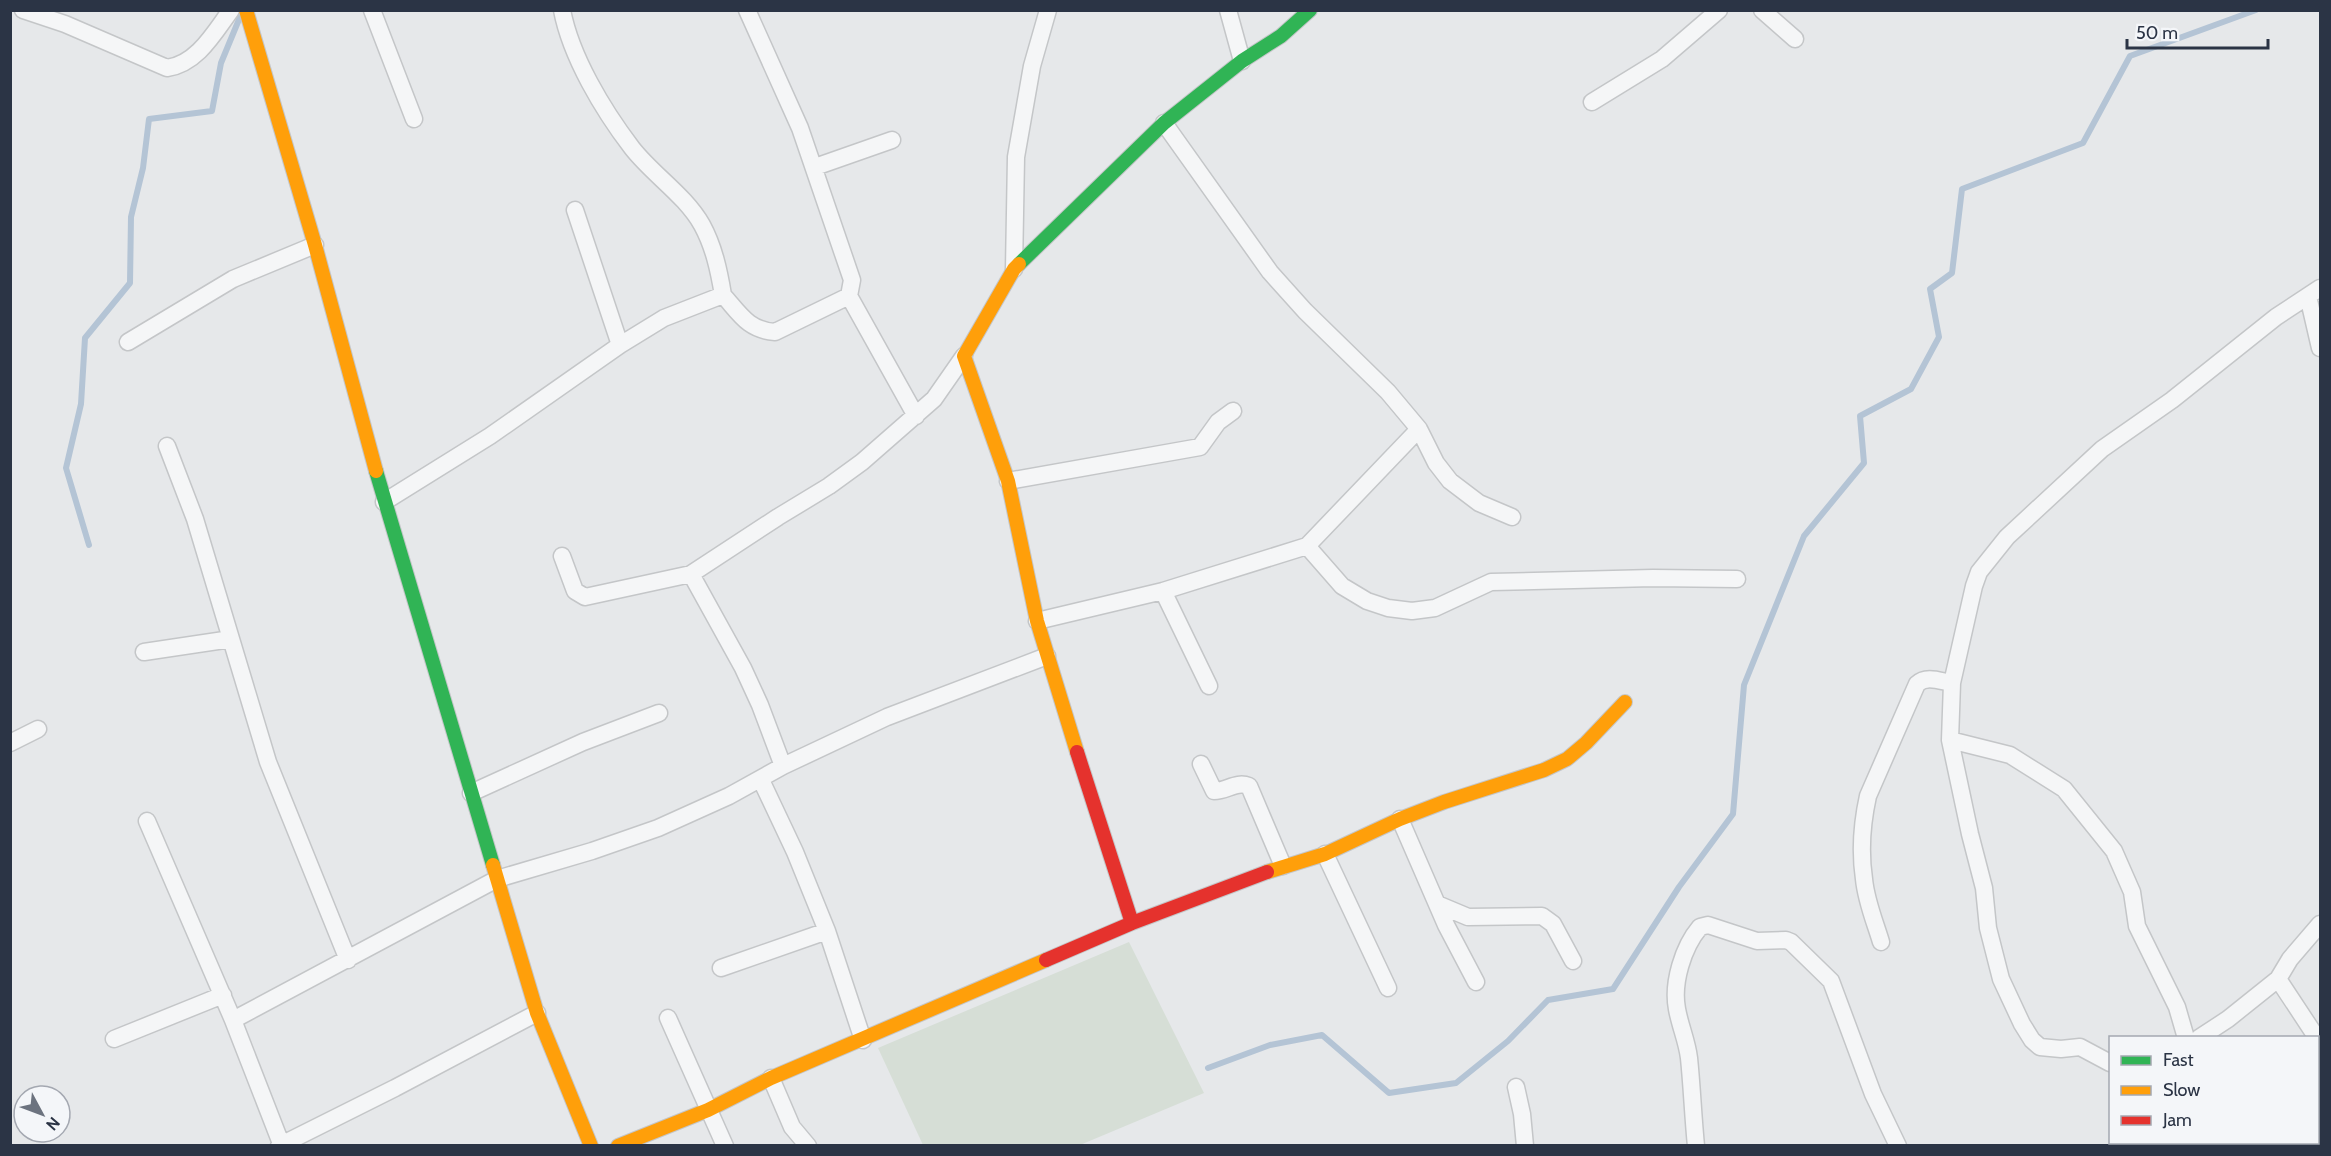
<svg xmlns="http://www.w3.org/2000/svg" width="2331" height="1156" viewBox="0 0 2331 1156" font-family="Cabin,sans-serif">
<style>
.green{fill:#d6ded6}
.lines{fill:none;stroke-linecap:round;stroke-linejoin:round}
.stream{stroke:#b4c4d5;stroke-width:6}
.lane-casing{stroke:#c4c6c8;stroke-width:10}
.street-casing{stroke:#c4c6c8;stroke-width:19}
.fast-casing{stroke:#c4c6c8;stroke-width:16}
.slow-casing{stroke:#c4c6c8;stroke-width:16}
.jam-casing{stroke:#c4c6c8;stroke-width:16}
.lane{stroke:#f5f6f7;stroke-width:8}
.street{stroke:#f5f6f7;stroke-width:16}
.fast{stroke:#30b455;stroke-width:14}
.slow{stroke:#ff9f0a;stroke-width:14}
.jam{stroke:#e5322d;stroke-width:14}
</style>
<rect width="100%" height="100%" fill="#e6e8ea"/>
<!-- green -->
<path class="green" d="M1129,942L1204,1093L1080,1145H923L878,1048Z"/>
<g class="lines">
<!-- stream -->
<path class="stream" d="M89,545L66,468L81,404L85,338L130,283L131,217L143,168L149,119L212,111L221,63L240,17
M1208,1068L1270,1045L1322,1035L1389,1093L1456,1083L1508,1041L1548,1000L1613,989L1679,887L1733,814L1744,685L1804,536L1864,463L1860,416L1911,389L1939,337L1930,289L1952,273L1962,189L2083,143L2130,56L2256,10"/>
<!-- lane casing -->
<g class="lane-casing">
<path id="lane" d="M2318,1096H2320"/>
</g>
<!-- street casing -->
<g class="street-casing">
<path id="street" d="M23,10L65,24L167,68C197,64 214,33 231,10
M372,10L414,119
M562,10C571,57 603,110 632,148C653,175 685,195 702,225C714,247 719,271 723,295
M747,10L800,128L852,280L849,296L916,416
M1228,10L1242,61
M1762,10L1795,39
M1592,102L1662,59L1719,10
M1164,123L1270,272L1305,311L1388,392L1419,429L1436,463L1450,481L1479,503L1512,517
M815,167L892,140
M575,210L620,345
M1014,269L1016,157L1032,66L1048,10
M2308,296L2320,348
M128,342L233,279L315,245
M167,446L195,519L268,762L348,960
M1008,481L1200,447L1218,422L1233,411
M384,502L490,436L620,345L664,318L723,295C740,314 748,330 775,332L849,296
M1307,546L1419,429
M562,556L575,591L585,597L691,574
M1163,591L1209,686
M1037,621L1163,591L1307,546L1342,586L1367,601L1388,608L1412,611L1435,608L1491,582L1653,578L1737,579
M144,652L231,639
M1950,740L2010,755L2064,789L2114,851L2132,892L2137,926L2177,1007L2186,1038
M10,743L38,729
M1201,764L1214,791C1227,791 1236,781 1249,786L1283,866
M783,766L760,705L743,668L691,574L778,517L829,486L862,462L934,399L964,356
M761,780L795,852L827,931L863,1040
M471,793L583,742L659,713
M1400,819L1446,925L1476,982
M147,821L233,1020L282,1146
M1325,854L1388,988
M1437,904L1468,917L1542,916L1553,924L1573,961
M1881,942C1875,922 1866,901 1864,879C1860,852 1862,823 1868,796L1917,684C1926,675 1940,681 1952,683
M721,968L827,931
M2278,979L2317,1038
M668,1018L725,1146
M233,1020L497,879L592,851L658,828L729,796L783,766L887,717L1047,656
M2199,1038L2228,1019L2278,979L2290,959L2320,924
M114,1039L223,995
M2110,1063L2080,1047L2061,1049L2040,1047L2032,1040L2022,1024L2001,979L1988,928L1984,888L1970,834L1950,740L1952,683L1974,586L1979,572L2007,537L2102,449L2172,400L2276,317L2320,288
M771,1078L792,1127L808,1146
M1516,1087L1522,1114L1525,1146
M279,1146L395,1088L537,1013
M1696,1146C1693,1116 1692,1087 1689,1058C1687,1041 1680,1026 1677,1009C1672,983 1683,947 1700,927L1708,925L1757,941L1786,940L1791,942L1831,981L1873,1094L1898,1146
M2212,1146L2215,1142"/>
</g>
<!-- fast casing -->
<g class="fast-casing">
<path id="fast" d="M1019,264L1164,123L1242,61L1281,36L1310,10
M376,471L493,865
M2318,1073L2320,1072
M2176,1146L2181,1142"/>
</g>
<!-- slow casing -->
<g class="slow-casing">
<path id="slow" d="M246,10L315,245L376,471
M1019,264L1014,269L964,356L1008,481L1037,621L1077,752
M493,865L537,1013L591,1146
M1267,872L1325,854L1400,819L1444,802L1544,770L1567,759L1586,743L1625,702
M618,1146L708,1110L771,1078L1046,960"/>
</g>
<!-- jam casing -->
<g class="jam-casing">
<path id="jam" d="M1077,752L1132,923
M1046,960L1132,923L1267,872"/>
</g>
<!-- lane -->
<use href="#lane" class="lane"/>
<!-- street -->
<use href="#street" class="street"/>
<!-- fast -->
<use href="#fast" class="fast"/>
<!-- slow -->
<use href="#slow" class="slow"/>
<!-- jam -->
<use href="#jam" class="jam"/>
</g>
<!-- border -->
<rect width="2331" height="1156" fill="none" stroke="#2b3445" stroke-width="24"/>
<!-- legend -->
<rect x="2109" y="1036" width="210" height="108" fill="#f4f6f9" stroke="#a4a8b1" stroke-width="1.5"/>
<rect x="2121" y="1056" width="30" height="9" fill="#30b455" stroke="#a4a8b1" stroke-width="1.5"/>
<text x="2163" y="1066" font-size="18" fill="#2b3445">Fast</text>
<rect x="2121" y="1086" width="30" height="9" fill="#ff9f0a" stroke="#a4a8b1" stroke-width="1.5"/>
<text x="2163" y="1096" font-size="18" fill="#2b3445">Slow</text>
<rect x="2121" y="1116" width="30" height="9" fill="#e5322d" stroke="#a4a8b1" stroke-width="1.5"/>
<text x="2163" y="1126" font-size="18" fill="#2b3445">Jam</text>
<!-- north arrow -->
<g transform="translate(42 1114) rotate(131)"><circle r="28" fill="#f4f6f9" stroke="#a4a8b1" stroke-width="1.5"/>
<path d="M0-4.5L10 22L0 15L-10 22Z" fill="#6c737f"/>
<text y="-9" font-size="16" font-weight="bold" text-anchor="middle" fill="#2b3445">N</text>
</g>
<!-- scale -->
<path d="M2127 39v9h141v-9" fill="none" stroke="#2b3445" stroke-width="3"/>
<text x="2136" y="39" font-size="18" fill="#2b3445" stroke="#f4f6f9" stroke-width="4.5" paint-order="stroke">50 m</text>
</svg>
